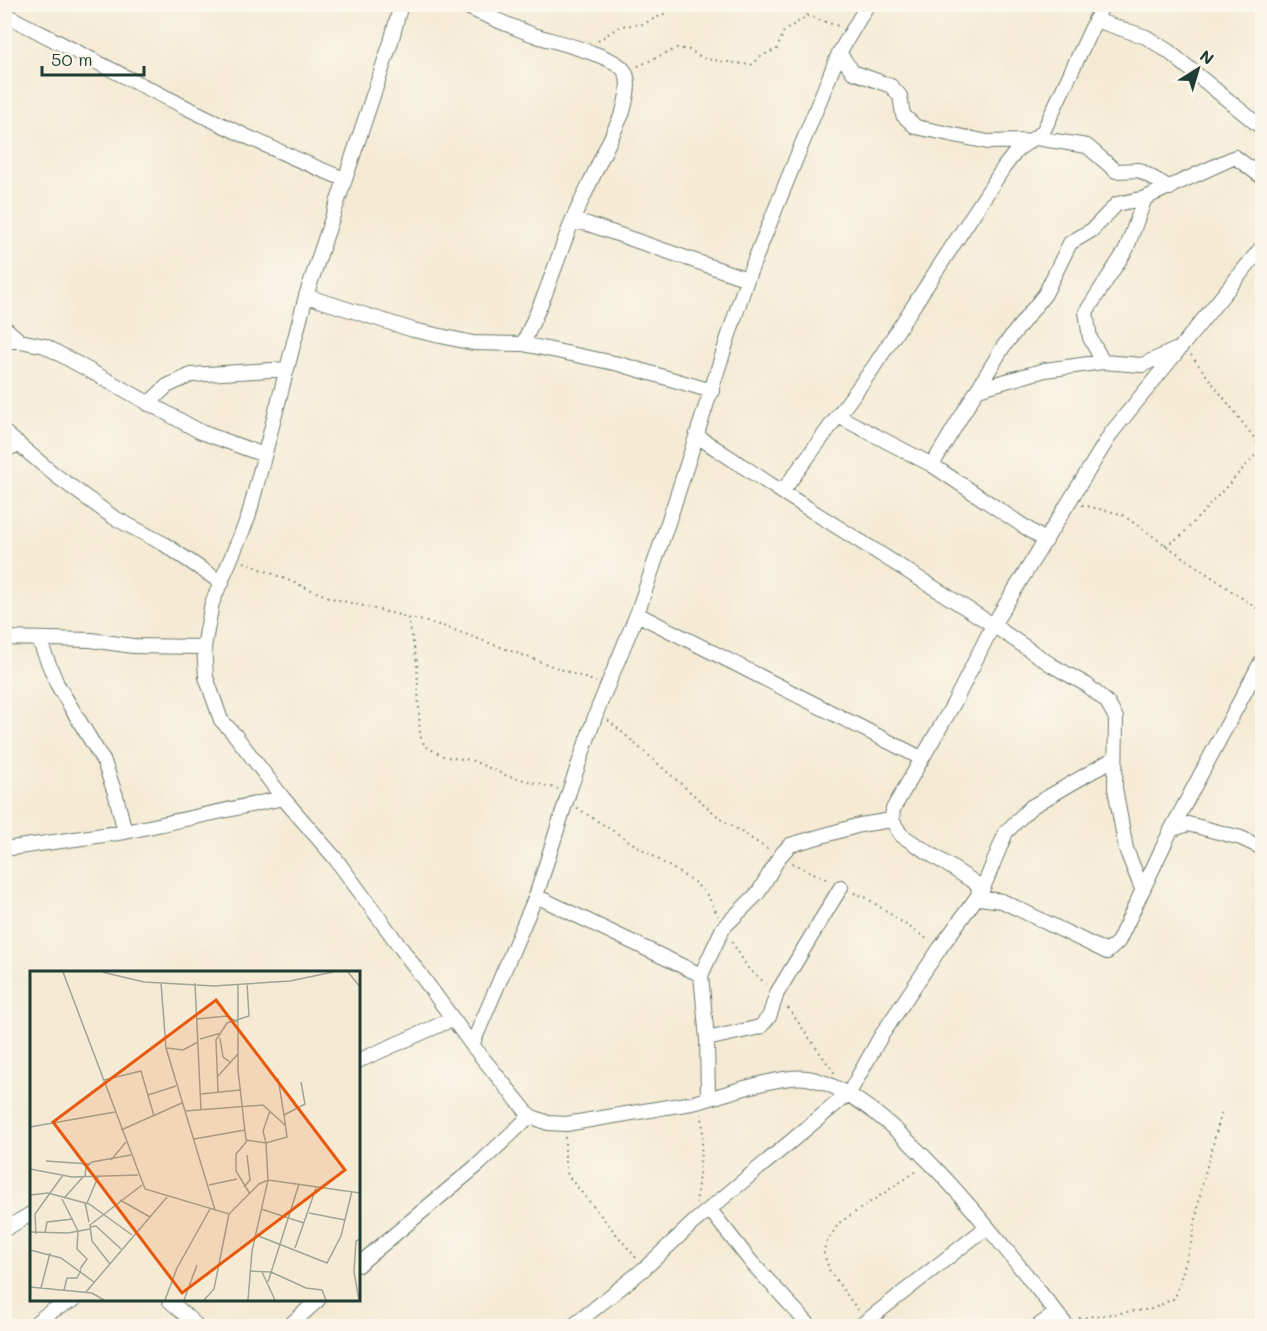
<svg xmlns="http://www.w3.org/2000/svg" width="1267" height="1331" viewBox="0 0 1267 1331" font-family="Mali,sans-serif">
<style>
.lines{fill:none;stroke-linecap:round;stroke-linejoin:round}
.minor-casing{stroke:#6a7a6c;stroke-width:16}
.path{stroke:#6a7a6c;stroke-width:2;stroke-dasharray:1.5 4.5;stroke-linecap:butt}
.minor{stroke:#fff;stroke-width:14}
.inset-road{fill:none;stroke:#9fa595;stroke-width:1.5}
.view{fill:#e8590c;fill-opacity:0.15;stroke:#e8590c;stroke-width:3}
.inset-edge{fill:none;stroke:#1f3d34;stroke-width:3}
</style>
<rect width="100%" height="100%" fill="#fbf7ec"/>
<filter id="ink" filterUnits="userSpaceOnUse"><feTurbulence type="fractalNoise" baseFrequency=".0167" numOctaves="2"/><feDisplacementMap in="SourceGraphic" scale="12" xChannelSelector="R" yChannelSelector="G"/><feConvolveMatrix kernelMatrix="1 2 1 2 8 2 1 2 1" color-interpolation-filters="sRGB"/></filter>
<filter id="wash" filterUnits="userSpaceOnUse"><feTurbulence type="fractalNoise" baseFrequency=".008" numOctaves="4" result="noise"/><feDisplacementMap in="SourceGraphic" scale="24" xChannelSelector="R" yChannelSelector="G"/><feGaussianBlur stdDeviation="1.35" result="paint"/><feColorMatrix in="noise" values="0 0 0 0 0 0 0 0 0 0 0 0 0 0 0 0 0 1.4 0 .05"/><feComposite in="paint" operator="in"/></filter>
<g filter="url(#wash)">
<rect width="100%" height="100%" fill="#f5ebd5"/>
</g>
<g filter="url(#ink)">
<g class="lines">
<!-- minor casing -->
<g class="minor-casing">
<path id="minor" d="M401,4L391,42L306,296L248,518L212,603L204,647L206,677L221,720L235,735L283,798L335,858L472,1045L530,1116L548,1123L566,1124C596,1119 626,1114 656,1109C670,1106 686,1105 701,1101C726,1094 783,1074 807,1078C893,1093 1012,1259 1067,1326
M460,4C485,15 511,27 537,36C556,42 610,55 622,68C633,79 626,99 623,112L572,221L545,294L523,344
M4,14C116,72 228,132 344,179
M1095,20L1146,37L1168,51L1262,128
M839,53L853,72L891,86L900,96L903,115L916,127L988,142L1029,141
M1036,138L1087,146L1116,171L1139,170L1170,188
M572,221L588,224L747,279
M306,296L413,330L473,343L523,344L619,364L712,391
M4,327L20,341
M4,341H20L45,346L201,432L264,455
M1103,362L1090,338L1086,312L1126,250L1145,198
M978,389L1045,370L1103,362L1142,365L1180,348
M148,404L167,386L191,375L286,369
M838,416L932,465L1046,541
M4,432L55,475L113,517L164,544L222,583
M697,436L782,492L993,625L1053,666L1087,685L1107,702L1116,718L1115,788L1126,849L1142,889
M4,452L18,443
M932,465L1003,347L1045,294L1070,243L1092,230L1117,204L1145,198L1235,157L1262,177
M782,492L873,368L1004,167L1018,149L1043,132L1103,4
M637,614L921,758
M4,638L91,640L133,646L204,647
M39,640L57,684L104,762L116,796L125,832
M1115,758L1031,807L1006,832L979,898L1002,901L1107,952L1118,942L1171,830L1188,824L1241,838L1262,848
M1171,830L1262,660
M4,849L125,832L283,798
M536,896L701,975
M707,1039L760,1027L769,1017L777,993L841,887
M472,1045L536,896L569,792L597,711L637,614L673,508L747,279L839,53L868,4
M358,1061L453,1019
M708,1098L707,1039L701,975L723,928L758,893L780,856L790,845L860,825L892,820
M710,1210L752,1263L810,1326
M4,1230L32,1213
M358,1265L479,1164L530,1116
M169,1300L197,1326
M33,1326C44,1314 59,1307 74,1300
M289,1326L318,1300
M573,1326L645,1268L694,1222L849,1093L881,1036L940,948L977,897L979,898L978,886L974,882L901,835L892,820L893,809L954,703L993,625L1112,432L1262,247
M860,1326L987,1227
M1038,1326L1056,1313"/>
</g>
<!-- path -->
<path class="path" d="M807,16V4
M598,41L620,26L643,24L666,13L674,4
M638,66L677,48L689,50L705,59L751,65L761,56L777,49L784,31L807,16L838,26
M1191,355L1262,448
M1082,505L1121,514L1262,612
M1165,545L1180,537L1262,448
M244,562L331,598L443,626L596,682
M408,618L417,662L420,736L425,746L445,757L471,760L505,775L558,789
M608,720L721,819L769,850
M577,808L694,882L708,896L718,916
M792,863L830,881
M854,893L865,897L930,941
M732,942L748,968L766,984
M788,1008L835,1074
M565,1137V1164L568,1176L637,1259
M696,1204L703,1133L702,1114
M858,1310L830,1272L824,1254L825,1245L839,1223L917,1171
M1079,1318L1152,1309L1175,1298L1192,1240L1202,1185L1222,1111"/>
<!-- minor -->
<use href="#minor" class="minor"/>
</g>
</g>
<!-- overview -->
<g transform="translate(30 971)">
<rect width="330" height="330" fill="#f5ebd5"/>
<path class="inset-road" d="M33,1L115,218L199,243L229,213L238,209L330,222M72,1L114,11L184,15L260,10L303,1M318,1L330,16M131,12L136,77L185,239M165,12L171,139M208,13V99L216,169L236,172L238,209L222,280L218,329M166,48L197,45L207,51M190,67L193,86L200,91M170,68L191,62M137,77L153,79L168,71M187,106L208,83M248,107L254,144M74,109L111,100L124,145M188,121L186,69L197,52L219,45L217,12M171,123L210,119M118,124L146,115M155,140L233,134L256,155M240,140L233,160L236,172L257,166L254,144L275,133L271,111M0,156L85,141M91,159L152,132M164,168L215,159M217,170L206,183V200L220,223M81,189L96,171M16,190L59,193M0,198L42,206L108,204M55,206L56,196L62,191L101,184M179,214L207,208M214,216L220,209L217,184M0,224L18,222L59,233L102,264M34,227L53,206M32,228L48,260M90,229L120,246M55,232L59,251M57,232L68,206M231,238L274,252M279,242L315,249M60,256L66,255L91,278M48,260L47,278L57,288L50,298M0,261L38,262L60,258M15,262L17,251L43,248M6,263L5,243L33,204M226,264L297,292L311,265L322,220M265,277L286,217M0,279L31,287L64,311M80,293L62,270L60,254L112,214M220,300L241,301L276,317L292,319L296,329M232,301L245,329M238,311L269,213M0,316L62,322L74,329M11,317L20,282M34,319L37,307H47L51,299M56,321L137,226M135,329L147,297L180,238M154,329L167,294M174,329L184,318L199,243M329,329L324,301L326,270L330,268"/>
<path class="view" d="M186,29L315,199L152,322L23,151Z"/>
<rect width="330" height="330" class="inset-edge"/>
</g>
<!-- margin -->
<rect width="1267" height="1331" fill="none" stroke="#fbf7ec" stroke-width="24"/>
<!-- north arrow -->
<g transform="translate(1198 69) rotate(37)" stroke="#fbf7ec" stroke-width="4.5" paint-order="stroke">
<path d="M0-4.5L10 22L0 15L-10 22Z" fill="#1f3d34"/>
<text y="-9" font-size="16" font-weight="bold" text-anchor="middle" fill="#1f3d34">N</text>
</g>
<!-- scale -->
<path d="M42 66v9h102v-9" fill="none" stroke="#1f3d34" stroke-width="3"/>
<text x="51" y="66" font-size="18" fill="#1f3d34" stroke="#fbf7ec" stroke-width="4.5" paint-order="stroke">50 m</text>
</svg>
